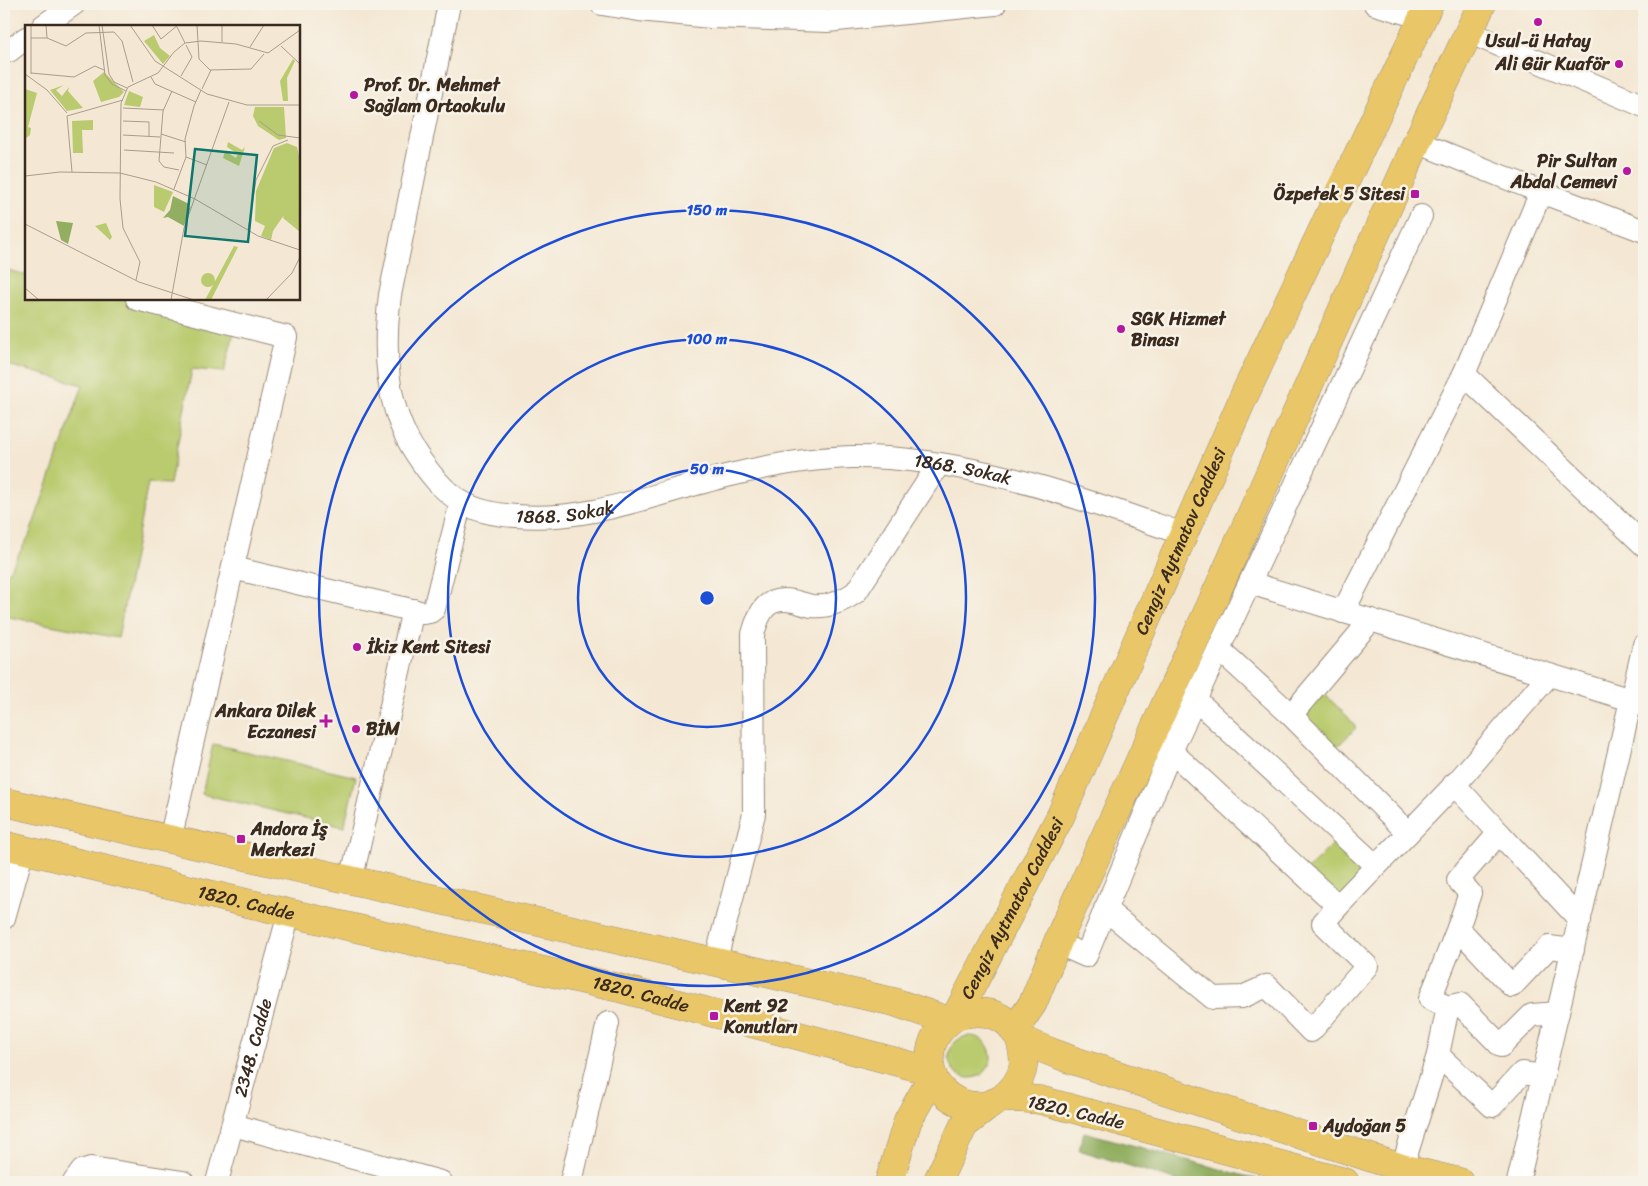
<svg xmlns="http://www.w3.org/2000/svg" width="1648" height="1186" viewBox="0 0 1648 1186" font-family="Sriracha,sans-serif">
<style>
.green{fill:#b9cb6e;stroke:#7a7a46}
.forest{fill:#92af61;stroke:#666c40}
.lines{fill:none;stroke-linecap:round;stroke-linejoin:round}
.minor-casing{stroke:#988979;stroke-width:24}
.major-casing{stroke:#988979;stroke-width:29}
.minor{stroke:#fff;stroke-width:22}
.major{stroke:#e9c769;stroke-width:28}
.ring{fill:none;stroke:#1d4ed8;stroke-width:2.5}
.poi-dot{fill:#b5179e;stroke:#f7f3e8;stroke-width:2}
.labels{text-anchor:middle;stroke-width:5;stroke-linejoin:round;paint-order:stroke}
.poi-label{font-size:18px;font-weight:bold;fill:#3b2a1e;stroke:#f7f3e8;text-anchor:start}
.street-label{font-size:18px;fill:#3b2a1e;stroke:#f7f3e8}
.inset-road{fill:none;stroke:#aa9c8b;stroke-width:1}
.view{fill:#0f766e;fill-opacity:0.15;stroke:#0f766e;stroke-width:2.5}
.inset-edge{fill:none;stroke:#3b2a1e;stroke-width:2.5}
.centre{fill:#1d4ed8;stroke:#f7f3e8;stroke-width:2.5}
.ring-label{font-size:15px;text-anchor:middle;font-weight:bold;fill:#1d4ed8;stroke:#f7f3e8;stroke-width:5;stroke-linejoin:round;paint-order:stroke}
</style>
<rect width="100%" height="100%" fill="#f7f3e8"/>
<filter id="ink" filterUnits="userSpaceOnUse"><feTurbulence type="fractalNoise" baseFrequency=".02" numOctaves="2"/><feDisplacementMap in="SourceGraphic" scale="10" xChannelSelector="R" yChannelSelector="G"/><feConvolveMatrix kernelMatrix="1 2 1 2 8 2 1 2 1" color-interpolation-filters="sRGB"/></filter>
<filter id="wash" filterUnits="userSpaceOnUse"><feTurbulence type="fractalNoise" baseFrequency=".0096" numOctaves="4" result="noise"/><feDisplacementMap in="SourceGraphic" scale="20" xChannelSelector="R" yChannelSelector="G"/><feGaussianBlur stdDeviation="1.12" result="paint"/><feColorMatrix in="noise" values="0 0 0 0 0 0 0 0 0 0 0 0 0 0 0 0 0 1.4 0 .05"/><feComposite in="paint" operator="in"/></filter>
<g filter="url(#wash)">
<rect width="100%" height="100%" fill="#f4e8d4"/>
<!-- green -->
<path class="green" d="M4,269L26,275V299H127L236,325L224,372L192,369L170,484L148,483L118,638L4,616V580L29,536L83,385L4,364Z
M1316,686L1348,717L1356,728L1334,750L1291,715Z
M213,744L356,777L344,827L202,794Z
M1342,835L1376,866L1338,906L1307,870Z
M949 1057a21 21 0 1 1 42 0a21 21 0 1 1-42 0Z"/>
<!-- forest -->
<path class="forest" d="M1084,1132L1267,1182H1233L1213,1176L1210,1182H1181L1079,1150Z"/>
</g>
<g filter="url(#ink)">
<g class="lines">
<!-- minor casing -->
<g class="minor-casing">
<g id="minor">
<path id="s1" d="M449,4L390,295C383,350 385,408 417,455C429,473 442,490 460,501C476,511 498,515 516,516C590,522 656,493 726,476C767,466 810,458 852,457C967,456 1076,497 1183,534"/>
<path d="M602,4L639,10L711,17L827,21L995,4"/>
<path d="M1375,4L1422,18"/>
<path d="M43,26L74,4"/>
<path d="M1468,32L1644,106"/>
<path d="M4,50L9,51L26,38"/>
<path d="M1417,142L1541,192L1644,231"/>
<path d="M1541,192L1464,374L1644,545"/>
<path d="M137,299L286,337L170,840"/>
<path d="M233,568L424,613L430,612L434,609L461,502"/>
<path d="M1250,583L1644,704"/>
<path d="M1343,612L1464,374"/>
<path d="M1371,620L1291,715L1408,833"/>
<path d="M1219,649L1291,715"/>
<path d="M1196,700L1376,866"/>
<path d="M1171,751L1338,906L1459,780L1549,675"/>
<path d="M1454,784L1499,833"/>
<path d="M351,881L413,610"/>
<path d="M1105,909L1213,998L1242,997L1267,986L1311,1031L1367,966L1323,923L1338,906"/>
<path d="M4,918L23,850"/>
<path d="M1458,928L1512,986L1549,947L1573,950"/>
<path d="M1057,943L1086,956L1171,751L1421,216"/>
<path d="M715,963L754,814L753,634C759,612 766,596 793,601C799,602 805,605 812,606C829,608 843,601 856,592L939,464"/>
<path d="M1448,1007L1460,1004L1501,1046L1532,1015L1558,1013"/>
<path d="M1438,1055L1492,1106L1522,1073L1543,1076"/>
<path d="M233,1125L441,1182"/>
<path d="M1402,1168L1438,1055L1448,1007L1430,999L1458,928L1470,893L1458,880L1499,833L1580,920"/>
<path d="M74,1182L82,1171L91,1168L183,1182"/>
<path id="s2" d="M217,1182L289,913"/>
<path d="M571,1182L608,1023"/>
<path d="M1518,1182L1644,645"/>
</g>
</g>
<!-- major casing -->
<g class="major-casing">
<g id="major">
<path d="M4,802L894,1002L949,1021"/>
<path id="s3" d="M4,845L289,913L619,988L931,1071"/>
<path d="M956,1016C976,1010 996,1010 1011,1026C1015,1030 1016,1035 1021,1038C1036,1048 1055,1053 1072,1060L1402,1168L1460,1182"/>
<path d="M1014,1031L1033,1003L1063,929L1223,578L1417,142L1482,4"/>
<path d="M1003,1098C1024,1080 1028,1064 1019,1037"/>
<path d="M889,1182L908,1120L933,1076"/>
<path d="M937,1182L964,1125L990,1105"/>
<path id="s4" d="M1345,1182L1040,1100C1029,1099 1017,1098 1006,1098C999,1099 994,1103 988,1105C960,1110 932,1092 930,1063C929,1040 939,1028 956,1016L1061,815L1244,396L1429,4"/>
</g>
</g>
<!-- minor -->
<use href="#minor" class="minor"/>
<!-- major -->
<use href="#major" class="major"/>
</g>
</g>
<!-- distance rings -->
<g class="ring">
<circle cx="707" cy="598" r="129"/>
<circle cx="707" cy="598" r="259"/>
<circle cx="707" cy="598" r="388"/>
</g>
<!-- markers -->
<g class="poi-dot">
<circle cx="1538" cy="22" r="5"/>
<circle cx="1619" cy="64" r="5"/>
<circle cx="354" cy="95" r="5"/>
<circle cx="1627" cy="171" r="5"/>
<rect x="1410" y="189" width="10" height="10" rx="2.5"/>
<circle cx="1121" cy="329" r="5"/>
<circle cx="357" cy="647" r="5"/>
<path d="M323.5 713.5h5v5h5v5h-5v5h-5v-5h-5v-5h5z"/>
<circle cx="356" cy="729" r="5"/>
<rect x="236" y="834" width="10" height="10" rx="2.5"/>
<rect x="709" y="1011" width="10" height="10" rx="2.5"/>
<rect x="1308" y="1121" width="10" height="10" rx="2.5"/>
</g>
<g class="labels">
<!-- poi labels -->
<g class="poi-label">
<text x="1538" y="47" text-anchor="middle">Usul-ü Hatay</text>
<text x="1609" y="70" text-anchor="end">Ali Gür Kuaför</text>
<text x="364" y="91">Prof. Dr. Mehmet<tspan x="364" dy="21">Sağlam Ortaokulu</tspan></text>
<text x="1617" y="167" text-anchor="end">Pir Sultan<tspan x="1617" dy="21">Abdal Cemevi</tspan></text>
<text x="1405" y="200" text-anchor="end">Özpetek 5 Sitesi</text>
<text x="1131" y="325">SGK Hizmet<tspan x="1131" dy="21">Binası</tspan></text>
<text x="367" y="653">İkiz Kent Sitesi</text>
<text x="316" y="717" text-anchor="end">Ankara Dilek<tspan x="316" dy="21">Eczanesi</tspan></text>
<text x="366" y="735">BİM</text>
<text x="251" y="835">Andora İş<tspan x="251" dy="21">Merkezi</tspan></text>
<text x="724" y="1012">Kent 92<tspan x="724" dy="21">Konutları</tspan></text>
<text x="1323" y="1132">Aydoğan 5</text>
</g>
<!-- street labels -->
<g class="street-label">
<text dy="6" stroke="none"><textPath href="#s1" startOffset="1039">1868. Sokak</textPath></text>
<text dy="6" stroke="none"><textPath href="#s1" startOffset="634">1868. Sokak</textPath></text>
<text dy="6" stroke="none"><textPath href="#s4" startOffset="1032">Cengiz Aytmatov Caddesi</textPath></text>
<text dy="6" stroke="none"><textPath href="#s3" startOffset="249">1820. Cadde</textPath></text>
<text dy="6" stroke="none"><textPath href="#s4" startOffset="628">Cengiz Aytmatov Caddesi</textPath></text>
<text dy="6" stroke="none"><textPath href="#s3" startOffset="654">1820. Cadde</textPath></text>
<text dy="6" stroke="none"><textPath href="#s2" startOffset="139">2348. Cadde</textPath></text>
<text transform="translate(1076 1112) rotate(13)" y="6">1820. Cadde</text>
</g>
</g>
<!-- overview -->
<g transform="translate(25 25)">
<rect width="275" height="275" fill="#f4e8d4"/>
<path d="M129,10L135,23L145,31L138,39L119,16ZM268,34L270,36L262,53L263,76H258L255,56ZM79,47L99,67L94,72L76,77L68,56ZM39,60L31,65L37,71L44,62L43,66L58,83L42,86L25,65ZM0,64L12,68L3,102L6,103L5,110L0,114ZM104,66L118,72L115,82L99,80ZM230,82H259L261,113L254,115L233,101L228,91ZM68,95V105H57L58,128H48L47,96ZM203,117L217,125L220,122L214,141L198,133L200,126L211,133L213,129L202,122ZM262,118L272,122L275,135V207L258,193L259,190L248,206L246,215L236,211L240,201L230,196L231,166L249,123ZM129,160L148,167L139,187L129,182ZM81,198L87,212L85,215L70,201ZM209,221L213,222L186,275H180ZM176 255a7 7 0 1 1 14 0a7 7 0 1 1-14 0Z" fill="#b9cb6e"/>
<path d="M148,171L164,179L162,186L166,181L159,201L143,192L138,193L145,185ZM31,196L48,198L43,219L36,215Z" fill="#92af61"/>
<path class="inset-road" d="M21,0L22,13L41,21L61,8L89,7L97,16L108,57M74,0L80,50L87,59L101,66M77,0L84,49L89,57L102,63M105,0L130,36L182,69L222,80H275M127,0L136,14L153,0M172,0L174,34L185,45L226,44L239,29M197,0H215M152,2L160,18M6,13H22M197,17V0M256,21L275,39M225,22L239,0M6,48L49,52L70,41L79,45M0,49L22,65L42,88M6,49V0M156,51L167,32L161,20M126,52L130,59L171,77M177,64L186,45M147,66L138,86L134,136L139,142L154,145M98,83L139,85M98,96L124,97V111M234,96L253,110L275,113M136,109L161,117M98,110L135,112M99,125L149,128M161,132L182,140M47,147L42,91L98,75M0,151L35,147L95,148L131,157L170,174M149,164L161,132L160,114L169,81L176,65M170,174L233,211L275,225M0,199L114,257L169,275M223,205L231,155L248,121L263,115M111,255L115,237L98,203L95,174L96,78L103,62L133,48L149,27L160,18L176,16L211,19L243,28L275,5M0,263L14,275M146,275L159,203L204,77M241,275L267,248L275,232"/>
<path class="view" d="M170,124L232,130L223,217L160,211Z"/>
<rect width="275" height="275" class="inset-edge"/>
</g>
<circle cx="707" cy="598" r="8" class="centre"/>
<g class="ring-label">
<text x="707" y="215">150 m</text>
<text x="707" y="344">100 m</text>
<text x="707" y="474">50 m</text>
</g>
<!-- margin -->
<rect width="1648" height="1186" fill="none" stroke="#f7f3e8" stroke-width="20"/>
</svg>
